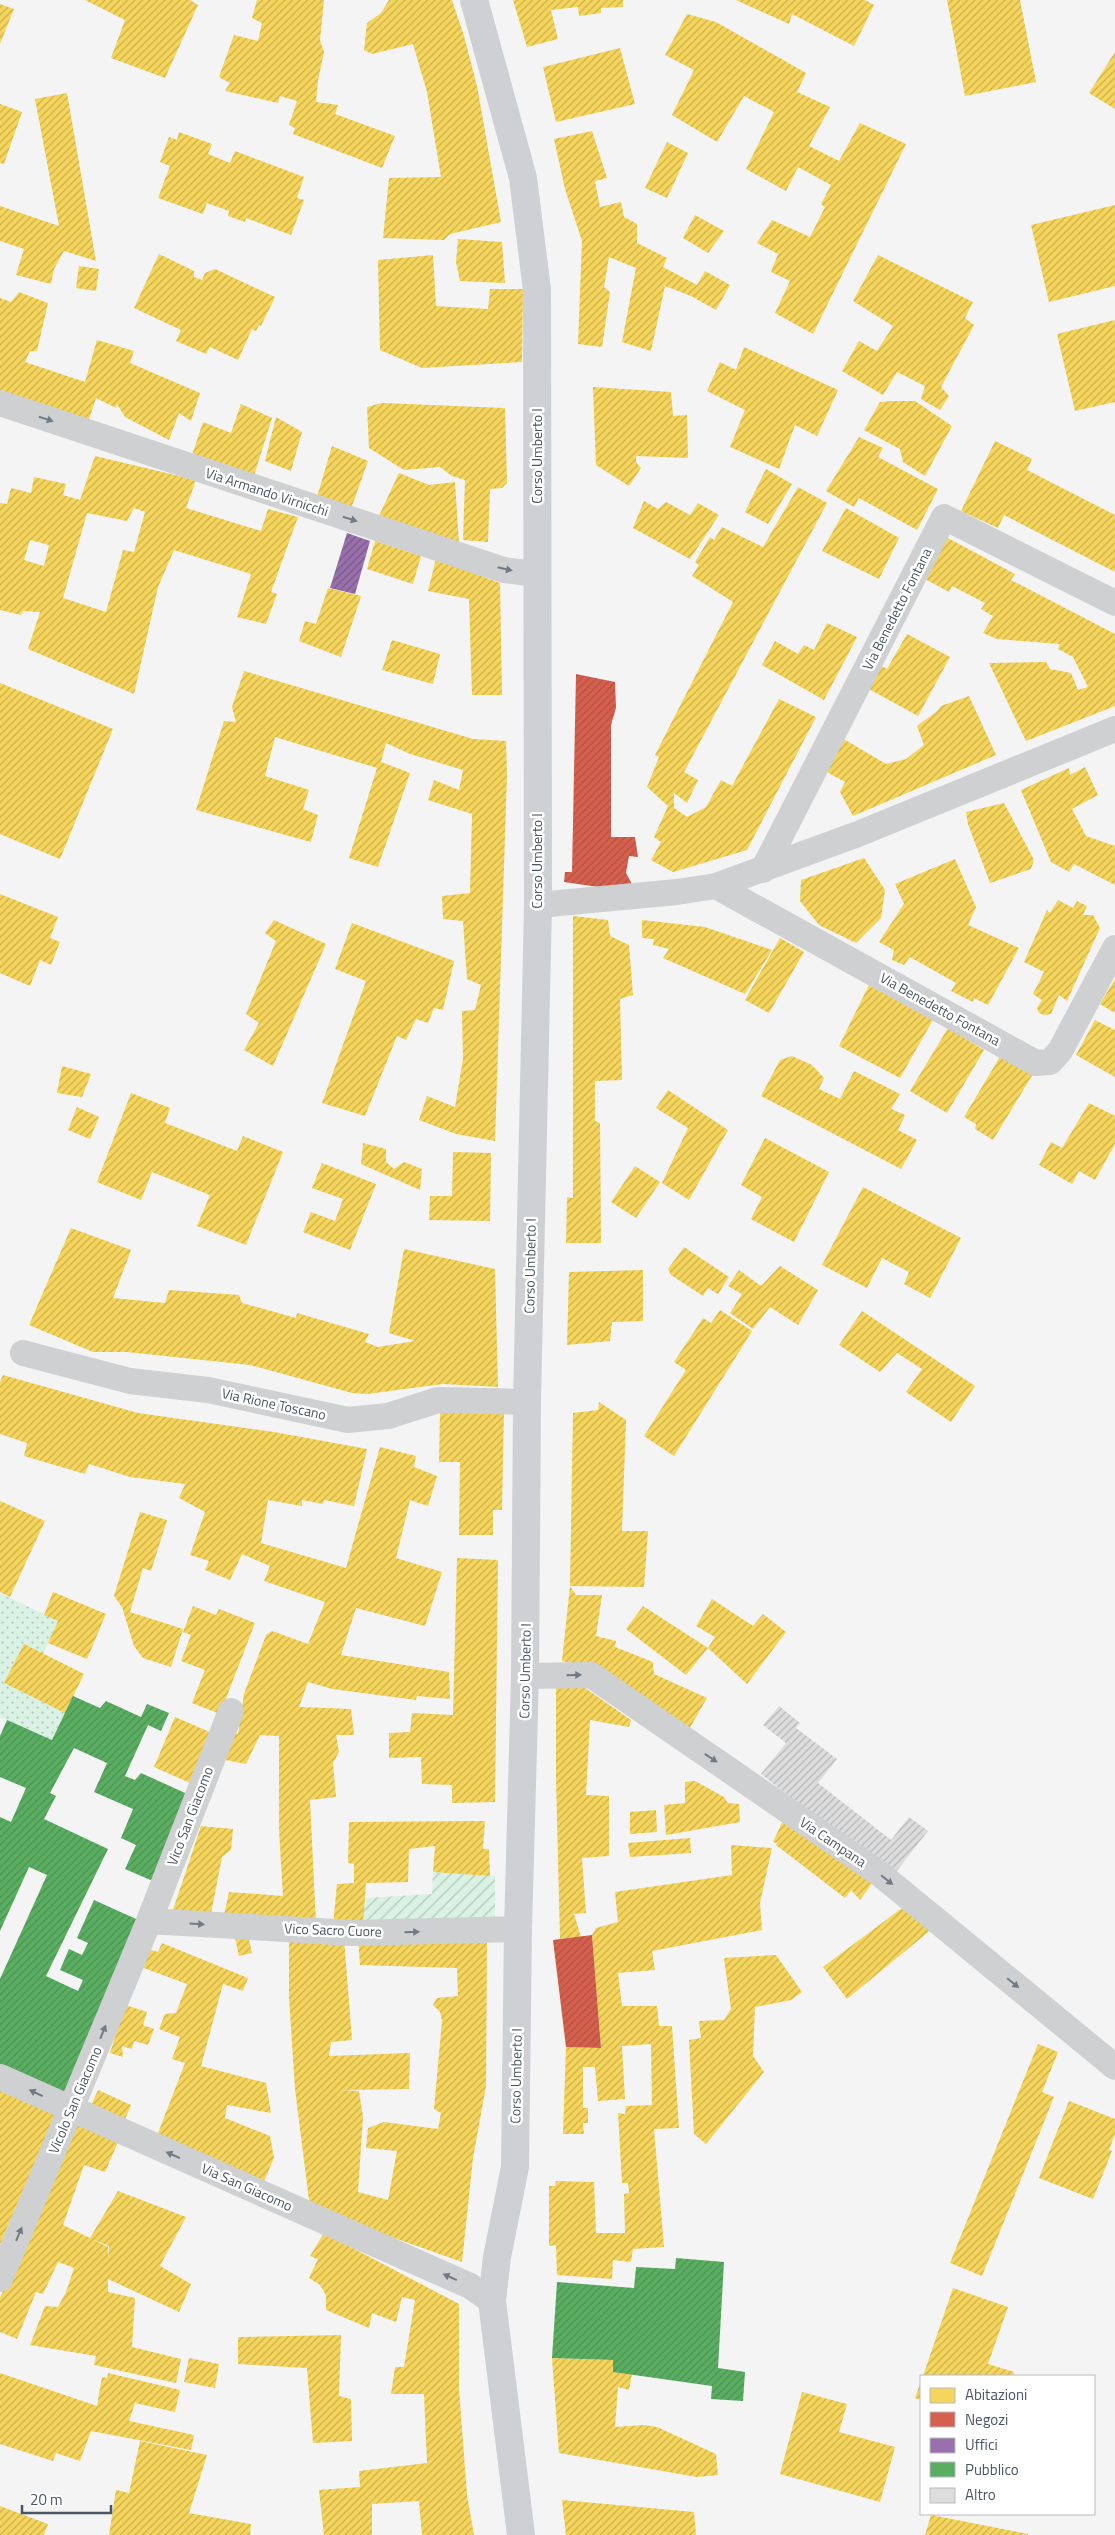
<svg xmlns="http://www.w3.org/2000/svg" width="1115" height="2535" viewBox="0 0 1115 2535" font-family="'Titillium Web',sans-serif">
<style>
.grass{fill:url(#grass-dots)}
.garden{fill:url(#garden-furrows)}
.homes{fill:url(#homes-hatch);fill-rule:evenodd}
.shops{fill:url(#shops-hatch)}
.offices{fill:url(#offices-hatch)}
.public{fill:url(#public-hatch)}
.building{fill:url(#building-hatch)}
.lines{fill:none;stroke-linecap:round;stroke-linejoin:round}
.street{stroke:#ced0d2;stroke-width:26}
.secondary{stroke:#ced0d4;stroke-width:28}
.oneway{fill:#727b83}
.labels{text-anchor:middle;stroke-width:5;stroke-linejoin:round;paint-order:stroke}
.street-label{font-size:14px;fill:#4a5661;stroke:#fff}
</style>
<defs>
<pattern id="grass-dots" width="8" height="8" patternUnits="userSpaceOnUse" patternTransform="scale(1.25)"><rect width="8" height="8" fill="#d9f2e3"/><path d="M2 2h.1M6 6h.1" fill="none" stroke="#b2c7bb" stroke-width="1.8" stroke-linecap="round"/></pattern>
<pattern id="garden-furrows" width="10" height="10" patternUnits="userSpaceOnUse" patternTransform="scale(1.25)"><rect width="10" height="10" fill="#d9f2e3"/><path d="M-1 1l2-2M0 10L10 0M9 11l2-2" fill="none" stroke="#b2c7bb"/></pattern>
<pattern id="homes-hatch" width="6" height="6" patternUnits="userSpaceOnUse" patternTransform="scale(1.25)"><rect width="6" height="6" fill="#f6d55c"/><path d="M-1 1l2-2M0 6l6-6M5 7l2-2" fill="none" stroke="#c9b04f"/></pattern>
<pattern id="shops-hatch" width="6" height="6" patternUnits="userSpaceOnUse" patternTransform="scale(1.25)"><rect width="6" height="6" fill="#d6604d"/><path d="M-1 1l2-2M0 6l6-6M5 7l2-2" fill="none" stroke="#b05243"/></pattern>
<pattern id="offices-hatch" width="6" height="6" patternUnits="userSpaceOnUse" patternTransform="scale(1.25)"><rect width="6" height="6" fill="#9970ab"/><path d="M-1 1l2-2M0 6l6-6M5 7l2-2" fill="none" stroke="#785a88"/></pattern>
<pattern id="public-hatch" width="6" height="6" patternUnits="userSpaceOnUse" patternTransform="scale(1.25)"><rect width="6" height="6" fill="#5aae61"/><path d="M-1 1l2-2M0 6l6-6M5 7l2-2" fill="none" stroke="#4c9053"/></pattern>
<pattern id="building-hatch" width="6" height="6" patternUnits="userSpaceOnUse" patternTransform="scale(1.25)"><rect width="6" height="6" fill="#ddddde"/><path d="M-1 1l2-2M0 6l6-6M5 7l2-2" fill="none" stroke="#b5b6b7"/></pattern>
</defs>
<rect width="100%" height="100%" fill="#f4f4f4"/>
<!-- grass -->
<path class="grass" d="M0,1593L58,1621L43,1654L24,1645L4,1683L65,1713L52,1740L0,1717Z"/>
<!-- garden -->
<path class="garden" d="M433,1872L495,1876V1924L363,1926L365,1898L432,1894Z"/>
<!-- homes -->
<path class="homes" d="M85,0H190L198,5L165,78L111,58L125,20Z
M257,0H324L320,40L324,52L318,80L316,102L338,105L335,114L395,136L382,168L293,134L295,128L289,125L297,101L280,96L278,103L225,91L230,83L219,77L234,35L258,41L262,23L252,18Z
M389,0H452L464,36L477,86L501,222L450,234L444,240L383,238L389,178L441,177L427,92L413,44L372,54L364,50L367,23L381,13Z
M513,0H623V7L601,8V13L579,16L578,7L551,10L558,39L527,47Z
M736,0H865L874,5L854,46L792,14L789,24Z
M947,0H1020L1036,82L965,96Z
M0,4L14,9L0,44Z
M687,14L716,22L806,73L797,92L830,107L809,146L839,161L860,123L906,144L813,334L775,313L790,281L771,272L778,254L757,243L772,220L810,237L825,207L821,204L831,185L798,167L786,191L746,169L774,112L744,96L717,142L672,115L694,70L665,55Z
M620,48L635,104L556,122L543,67Z
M1115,52V109L1089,93Z
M67,93L96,261L64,251L54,269L51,284L16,275L24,249L0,241V206L59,226L35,99Z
M0,104L22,112L4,164L0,163Z
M592,131L607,178L595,181L600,207L621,202L624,217L637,224V243L667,258L663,267L697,285L705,271L730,285L716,310L691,296L665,286L651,351L622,342L636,268L609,257L604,287L610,292L602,347L578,344L582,241L565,189L554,139Z
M179,132L212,144L208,154L230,163L235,151L304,177L297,198L304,200L291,235L246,218L245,222L228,216L229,211L207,203L203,214L158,198L170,166L160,162L169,137L177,140Z
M667,142L688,153L667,198L645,188Z
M1115,205V286L1049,302L1031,225Z
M695,215L724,231L708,253L683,238Z
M458,239L502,242L505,283L460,281L456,262Z
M159,254L194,271V277L202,280L205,273L215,269L275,297L261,326L259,325L256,331L252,329L238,360L210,347L206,354L176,341L181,330L134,308Z
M433,255L436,306L488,309L490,289H523L522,362L422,368L380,350L378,260Z
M878,255L973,302L965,318L974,325L941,387L949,396L940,410L921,399L925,386L897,372L883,395L842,371L859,341L877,351L893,326L853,301Z
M79,266L99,269L96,291L76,288Z
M19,292L48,303L37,351H30L25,362L85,382L97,340L134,351L130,363L200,393L191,421L179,413L169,440L125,417L117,404L116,408L96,398L87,425L0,396V298L11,302Z
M1115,320V402L1075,411L1057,334Z
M744,347L838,390L817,436L795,425L779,469L730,447L745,410L707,391L720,362L736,370Z
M593,387L671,392L673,416L687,415L688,458L636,456V462L641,468L629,486L596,465Z
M892,401H915L952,426L925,476L903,462L900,449L864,430L880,402Z
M382,403L505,408L507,483L502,488L490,489L488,542L463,540L465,480L452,476L440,467L404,470L369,448L367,407Z
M241,404L272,418L253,479L191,458L203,422L231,433Z
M276,417L302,432L291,471L265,461Z
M859,437L883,448L878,457L938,489L917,530L859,498L854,507L826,491Z
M995,441L1032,459L1027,470L1115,515V572L1004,515L998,528L961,511Z
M332,446L368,461L351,509L317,497Z
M95,456L196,480L186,508L261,531L268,509L298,517L271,592L277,594L266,624L237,617L251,574L174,550L158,587L134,694L28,649L40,612L23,611L21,615L0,610V503L7,504L11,488L31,493L34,477L66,484L63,495L80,500ZM134,508L145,512L134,552L123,550L106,612L63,598L87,513L127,521ZM30,540L49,545L44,566L24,560Z
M766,469L792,484L768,524L745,512Z
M399,473L429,485L455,482L459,543L378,518Z
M798,487L827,503L684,772L698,780L687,803L674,793V808L687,817L706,807L721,780L732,786L779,699L816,717L747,850L673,872L651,860L661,842L654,837L668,806L647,787L659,757L655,755L733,602L692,576L699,565L695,562L710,537L714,540L722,527L763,547Z
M644,501L658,509L666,502L690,515L698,503L719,515L690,559L633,528Z
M846,508L899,538L879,579L822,551Z
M944,536L1015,574L1011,580L1115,634V706L1026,741L989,663L1046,662L1050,669L1071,673L1078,690L1088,687L1073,657L1058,649L1060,644L997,639L983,633L993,616L981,609L985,603L952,586L949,592L923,578Z
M375,541L421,556L413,584L367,569Z
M436,559L500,583L502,695H472L469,599L428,591Z
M328,588L361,596L341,657L299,641L305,621L316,624Z
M827,623L857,637L824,700L762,665L775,641L798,654L804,645L814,650Z
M907,634L950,657L918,716L867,688L880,665L887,669Z
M392,640L440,654L433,684L382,670Z
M244,671L473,739L506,741L507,775L495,1141L456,1134L419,1120L427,1096L455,1107L463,1059L462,1011L475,1010L481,985L467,979L463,921L443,919L442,896L470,893L472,814L428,800L434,780L459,790L463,770L410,754L386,743L381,762L410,773L378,867L349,858L377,768L275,737L265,776L309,790L303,809L318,815L311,842L196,810L224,721L236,722L232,707Z
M0,683L113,729L60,859L0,834Z
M969,696L996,755L853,816L840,792L845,782L825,771L842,738L886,764L906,759L924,745L917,726L936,712L941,706Z
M1085,767L1098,795L1072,809L1086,836L1115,846V885L1074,864L1069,872L1051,862L1021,790L1069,768L1070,775Z
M1004,803L1034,860L1031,869L990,883L968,824L966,812Z
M864,858L885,890L881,918L856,943L819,925L800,901L801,880Z
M955,859L976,907L968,925L1019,948L988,1005L974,998L973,1002L951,991L956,983L910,957L904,965L892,960L894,950L879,942L904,904L895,884Z
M0,894L58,917L50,938L60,942L51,965L40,960L30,986L0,973Z
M1058,900L1073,908L1077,901L1087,906L1083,915H1093L1100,928L1067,1001L1059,995L1051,1014L1044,1015L1039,1013L1037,1008L1042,1000L1033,994L1044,972L1024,962L1047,910L1050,913Z
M573,916L608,920L610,936L629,945L633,995L620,999L622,1080L595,1081V1121L600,1123L601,1243H566L567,1197L573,1198Z
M274,920L326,944L273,1066L244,1050L259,1023L246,1014L276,941L265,933Z
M642,920L705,927L772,950L745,994L663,958L669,949L653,945L654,939L642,938Z
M352,923L454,961L443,1010L434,1008L428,1023L416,1019L406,1040L397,1036L365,1116L322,1103L366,981L335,969Z
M780,938L804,952L769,1013L745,1000Z
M1115,979V1013L1100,1004Z
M869,985L934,1018L900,1078L839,1046Z
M1095,1020L1115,1030V1077L1076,1055Z
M948,1028L984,1050L947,1113L910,1091Z
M1001,1055L1033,1074L993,1140L975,1129L976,1124L964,1117Z
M792,1056L812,1065L824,1078L819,1089L840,1099L854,1071L900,1094L891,1109L905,1115L898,1130L917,1140L901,1169L761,1096L780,1060Z
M62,1066L91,1074L82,1097L57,1093Z
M668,1090L728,1130L689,1200L662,1183L688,1128L656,1108Z
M131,1093L170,1108L165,1123L237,1151L243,1136L283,1152L246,1245L197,1226L210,1195L152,1172L141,1200L97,1182Z
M1089,1103L1115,1116V1144L1095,1180L1079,1171L1072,1184L1039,1165L1051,1142L1062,1148Z
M77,1107L99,1117L90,1139L68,1130Z
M765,1138L829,1172L794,1242L751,1219L762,1197L741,1185Z
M363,1143L386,1149V1162L394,1169L404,1162L422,1169L420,1190L361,1164Z
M453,1152L491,1153L490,1221L429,1220L430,1196H452Z
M322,1163L376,1184L350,1250L303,1232L311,1212L335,1221L343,1199L312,1188Z
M635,1166L660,1182L636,1218L611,1202Z
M863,1187L961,1238L930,1298L904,1284L909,1272L882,1258L867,1288L822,1265Z
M71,1228L131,1250L113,1298L165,1303L169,1290L239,1295L242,1303L296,1318L297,1313L369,1334L365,1342L378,1347L415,1341L389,1333L404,1249L495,1269L498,1387L443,1384L367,1394L352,1393L250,1365L127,1352H93L29,1325Z
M684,1247L729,1277L718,1294L708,1288L703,1296L671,1275L668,1269Z
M780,1266L818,1290L798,1325L770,1307L753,1329L730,1313L742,1294L728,1286L739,1270L761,1286Z
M643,1270V1321L612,1322L610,1341L567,1345L569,1272Z
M720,1310L752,1331L674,1456L644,1436L686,1370L674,1362L703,1318L711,1323Z
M862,1311L975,1386L951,1422L906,1392L922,1369L897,1353L880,1372L839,1345Z
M3,1375L138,1413L274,1432L367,1449L354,1506L324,1500L323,1504L302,1500V1506L268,1500L261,1543L346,1568L380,1447L416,1456L414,1467L437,1476L428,1506L410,1500L396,1558L442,1572L425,1626L356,1608L341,1655L449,1672L450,1699L417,1696L416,1700L332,1689L308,1682L299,1707L351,1709L354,1735H336L339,1752L333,1763L336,1797L310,1800L316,1923L224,1915L229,1892L283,1896L279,1830V1736L260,1735L246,1764L220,1759L230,1733L238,1734L244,1694L266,1635L272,1631L308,1644L325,1602L264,1581L270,1566L242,1554L230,1580L205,1570L209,1561L190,1555L205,1512L179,1498L185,1484L130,1477L89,1464L85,1474L24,1456L27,1443L0,1434V1382Z
M599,1402L626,1420L622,1531H648L644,1587L570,1586L573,1413L598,1410Z
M504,1410L502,1510H493V1535H459L460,1462H439L440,1411Z
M0,1501L45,1521L10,1597L0,1592Z
M140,1512L167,1520L151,1571L143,1568L130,1612L183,1629L171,1667L143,1658L134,1646L122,1607L114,1596Z
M457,1558L498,1560L495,1802L452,1803V1785L422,1784L421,1757L389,1758V1733L410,1732L412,1713L453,1715Z
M570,1586L576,1595H602L596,1636L616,1641L615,1647L653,1662L654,1674L707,1698L688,1731L610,1673L562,1661Z
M53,1592L106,1614L87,1659L48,1643L58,1621L44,1615Z
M712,1599L753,1626L763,1614L786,1632L747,1684L708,1648L715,1637L696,1626Z
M193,1606L216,1615L219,1609L255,1623L220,1714L192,1703L205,1670L181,1661L191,1635L183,1632Z
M643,1606L708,1648L686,1675L626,1629Z
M24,1644L84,1674L65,1713L4,1683Z
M556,1685L585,1688L631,1720L629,1727L590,1720L586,1795L609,1796V1856L582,1858L586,1913L574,1914L581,1937L560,1939L556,1778Z
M175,1717L212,1733L190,1783L154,1767Z
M695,1781L724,1797L728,1803L739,1804L740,1822L666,1835L664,1805L685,1803V1782Z
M656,1810L657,1832L630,1834V1812Z
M786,1814L873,1882L860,1900L851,1890L845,1898L776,1845L777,1843L773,1842Z
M485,1821L483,1849H489L490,1876L433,1872L435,1846L409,1849L408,1882L366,1883L363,1926L333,1925L337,1884L354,1883V1864L348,1863L349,1822Z
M201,1826L233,1829L231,1850L222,1857L211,1914L172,1913Z
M690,1838L691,1853L630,1857L628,1843Z
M731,1845L772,1848L760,1903L762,1930L652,1951L655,1970L618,1973L622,2006H657L659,2026H672L679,2128L654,2129L664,2247L633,2249L631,2262L613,2260L612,2279L557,2275L556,2245L549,2246V2186H555L556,2181L594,2182L596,2233H625L624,2194L629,2193L628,2183H622L618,2113L625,2114L626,2106L652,2105L651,2044L622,2046L625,2099L598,2101L595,2067H583V2108H588V2123H583L584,2134H563L566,2047L601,2048L592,1935L596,1928L618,1922L615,1892L732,1875Z
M906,1905L932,1929L847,1999L823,1967Z
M248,1935L252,1953L239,1956L235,1938Z
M289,1935L344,1938L352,2040L331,2042L329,2056L410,2053L409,2089L342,2090L359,2091L363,2117L358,2192L388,2200L397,2151L366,2148L368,2128L384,2122L438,2129L441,2113L434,2109L442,2021L440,2012L433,2005L437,1998L458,1996L457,1968L360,1965L358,1938L487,1943L486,2086L473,2158L462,2262L310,2208L295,2089L289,1997Z
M162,1943L248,1978L243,1991L223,1984L201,2066L266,2083L271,2113L227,2105L225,2118L270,2136L274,2158L262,2186L155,2141L185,2063L172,2059L180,2037L159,2029L165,2014L176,2013L187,1984L141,1967L148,1949L158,1952Z
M776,1955L802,1992L791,2000L755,2007L753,2056L764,2072L706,2144L694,2134L689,2040L701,2038L699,2021L724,2020L731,2009L724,1958Z
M125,2005L147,2012L143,2025L154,2029L148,2045L134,2041L132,2049L122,2046L123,2057L110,2053Z
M1038,2044L1058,2052L1042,2092L1054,2097L982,2276L950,2263Z
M0,2087L56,2112L0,2245Z
M98,2090L131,2105L123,2124L89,2110Z
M1069,2101L1115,2119V2134L1109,2150L1112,2151L1093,2199L1039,2178Z
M74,2123L118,2142L105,2172L84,2165L63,2225L90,2238L118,2191L186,2217L160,2266L191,2284L179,2312L108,2279V2292L135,2298L132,2347L181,2359L176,2383L94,2365L96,2356L30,2345L45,2306L58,2307L66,2292L74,2268L58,2262L43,2294L36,2292L17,2339L0,2332V2298ZM92,2239L109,2246V2258L108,2247Z
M324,2233L459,2304V2389L467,2495L474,2535H422L419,2501L372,2504V2535H324L319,2490L360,2487L359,2471L427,2463L424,2394H391L395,2367H404L415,2300L402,2297L396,2322L372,2313L369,2328L326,2310V2295L320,2285L309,2278L318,2259L310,2256Z
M953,2288L1008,2307L988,2364L1014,2372L1013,2376H923Z
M341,2335L339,2396L351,2399L352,2441L313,2443L307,2368L238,2364V2337Z
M189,2358L219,2364L215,2388L184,2382Z
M552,2358L613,2360V2372L632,2374L629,2390L618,2387L615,2427L644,2425L657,2427L716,2454L718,2475L697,2477L559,2453Z
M0,2373L97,2406L102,2377L107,2378L108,2373L180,2390L175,2412L135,2403L129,2421L194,2435L191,2450L91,2431L80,2461L56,2453L53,2461L0,2444Z
M921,2381V2400L915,2398Z
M802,2392L847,2404L839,2432L895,2447L880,2502L780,2474Z
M140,2441L207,2455L189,2513L251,2524L250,2535H109L116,2490L129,2493Z
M562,2500L694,2512L696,2535H566Z
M0,2506L48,2524L44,2535H0Z
M931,2515L1028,2534V2535H925Z"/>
<!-- shops -->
<path class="shops" d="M576,674L615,682L616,708L611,725V837H635L638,857L629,856L626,873L632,884L605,888L564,882L565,872H572Z
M592,1935L601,2048L566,2047L553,1940Z"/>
<!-- offices -->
<path class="offices" d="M347,533L370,541L355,594L330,588Z"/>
<!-- public -->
<path class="public" d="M73,1696L100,1708L106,1701L141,1717L147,1704L169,1713L161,1731L148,1725L125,1776L135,1780L141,1773L194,1797L155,1882L125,1869L136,1845L121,1838L133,1809L94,1792L107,1763L74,1748L50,1793L56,1796L44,1819L108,1849L46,1976L78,1991L83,1980L60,1970L69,1949L82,1955L88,1943L77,1938L94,1900L145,1923L68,2095L0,2065V1979L47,1875L29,1867L0,1931V1817L11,1822L26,1788L0,1777V1736L7,1720L52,1740Z
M676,2258L724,2262L718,2368L745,2372L743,2401L711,2399L712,2386L613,2372V2360L552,2358L557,2282L634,2288L636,2267L675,2269Z"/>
<!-- building -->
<path class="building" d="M779,1706L800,1723L796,1728L837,1759L818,1783L891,1840L909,1817L928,1831L892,1877L761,1774L786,1743L763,1725Z"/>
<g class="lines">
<!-- street -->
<path class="street" d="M0,403L504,570L536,574
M763,870L944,517L1115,603
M716,886L1036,1063L1050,1062L1060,1051L1115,948
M538,905L677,892L716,886L858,834L1115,729
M23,1353L130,1381L208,1390L348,1420L388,1416L438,1400L527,1402
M525,1676L591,1675L880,1874L1115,2067
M149,1921L352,1933L518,1929
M0,2077L470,2286L492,2301
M0,2279L149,1921L231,1711"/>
<!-- secondary -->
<path class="secondary" d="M474,0L523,178L537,290L538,905L527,1402L525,1676L518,1929L515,2167L497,2257L492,2301L521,2535"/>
</g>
<!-- one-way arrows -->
<defs><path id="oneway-solid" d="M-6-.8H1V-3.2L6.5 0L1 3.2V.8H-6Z" transform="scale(1.25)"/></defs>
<g class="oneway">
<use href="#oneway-solid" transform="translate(46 419) rotate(18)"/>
<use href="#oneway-solid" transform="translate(350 519) rotate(18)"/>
<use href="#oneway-solid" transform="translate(505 569) rotate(13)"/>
<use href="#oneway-solid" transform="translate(574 1675) rotate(-1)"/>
<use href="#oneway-solid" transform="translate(711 1758) rotate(34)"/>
<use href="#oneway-solid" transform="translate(887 1880) rotate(39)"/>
<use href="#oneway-solid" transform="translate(197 1924) rotate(3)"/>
<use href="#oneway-solid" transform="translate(412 1932) rotate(-1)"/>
<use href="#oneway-solid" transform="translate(1013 1983) rotate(39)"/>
<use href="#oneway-solid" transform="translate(103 2032) rotate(-68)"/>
<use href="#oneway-solid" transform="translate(36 2093) rotate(-155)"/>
<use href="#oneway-solid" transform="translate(173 2155) rotate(-156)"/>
<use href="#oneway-solid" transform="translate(19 2234) rotate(-67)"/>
<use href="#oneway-solid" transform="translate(450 2277) rotate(-156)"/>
</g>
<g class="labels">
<!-- street labels -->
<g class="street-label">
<text transform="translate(537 456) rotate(-90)" y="5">Corso Umberto I</text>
<text transform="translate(267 492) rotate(18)" y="5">Via Armando Virnicchi</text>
<text transform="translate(897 609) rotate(-63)" y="5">Via Benedetto Fontana</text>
<text transform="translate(537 861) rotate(-90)" y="5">Corso Umberto I</text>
<text transform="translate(940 1009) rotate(29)" y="5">Via Benedetto Fontana</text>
<text transform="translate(530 1266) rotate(-89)" y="5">Corso Umberto I</text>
<text transform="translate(274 1404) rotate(12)" y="5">Via Rione Toscano</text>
<text transform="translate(525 1671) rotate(-89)" y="5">Corso Umberto I</text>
<text transform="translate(190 1816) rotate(-69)" y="5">Vico San Giacomo</text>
<text transform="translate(833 1842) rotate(34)" y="5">Via Campana</text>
<text transform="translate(333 1930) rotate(2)" y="5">Vico Sacro Cuore</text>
<text transform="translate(516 2076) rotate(-89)" y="5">Corso Umberto I</text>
<text transform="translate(75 2100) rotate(-67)" y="5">Vicolo San Giacomo</text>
<text transform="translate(247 2187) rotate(24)" y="5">Via San Giacomo</text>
</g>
</g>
<!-- legend -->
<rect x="920" y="2375" width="175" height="140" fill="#ffffff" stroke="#b7bbc0"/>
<rect x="930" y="2388" width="25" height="15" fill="#f6d55c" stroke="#b7bbc0"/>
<text x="965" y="2400" font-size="15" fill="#4a5661">Abitazioni</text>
<rect x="930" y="2412" width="25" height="15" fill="#d6604d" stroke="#b7bbc0"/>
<text x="965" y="2425" font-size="15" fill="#4a5661">Negozi</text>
<rect x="930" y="2438" width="25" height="15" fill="#9970ab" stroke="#b7bbc0"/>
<text x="965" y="2450" font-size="15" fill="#4a5661">Uffici</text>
<rect x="930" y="2462" width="25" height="15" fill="#5aae61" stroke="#b7bbc0"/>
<text x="965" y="2475" font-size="15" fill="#4a5661">Pubblico</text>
<rect x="930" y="2488" width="25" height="15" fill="#ddddde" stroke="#b7bbc0"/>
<text x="965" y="2500" font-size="15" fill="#4a5661">Altro</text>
<!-- scale -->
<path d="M22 2505v8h89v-8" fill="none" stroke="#4a5661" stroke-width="2.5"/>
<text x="30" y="2505" font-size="15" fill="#4a5661" stroke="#ffffff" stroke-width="4" paint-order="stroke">20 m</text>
</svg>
